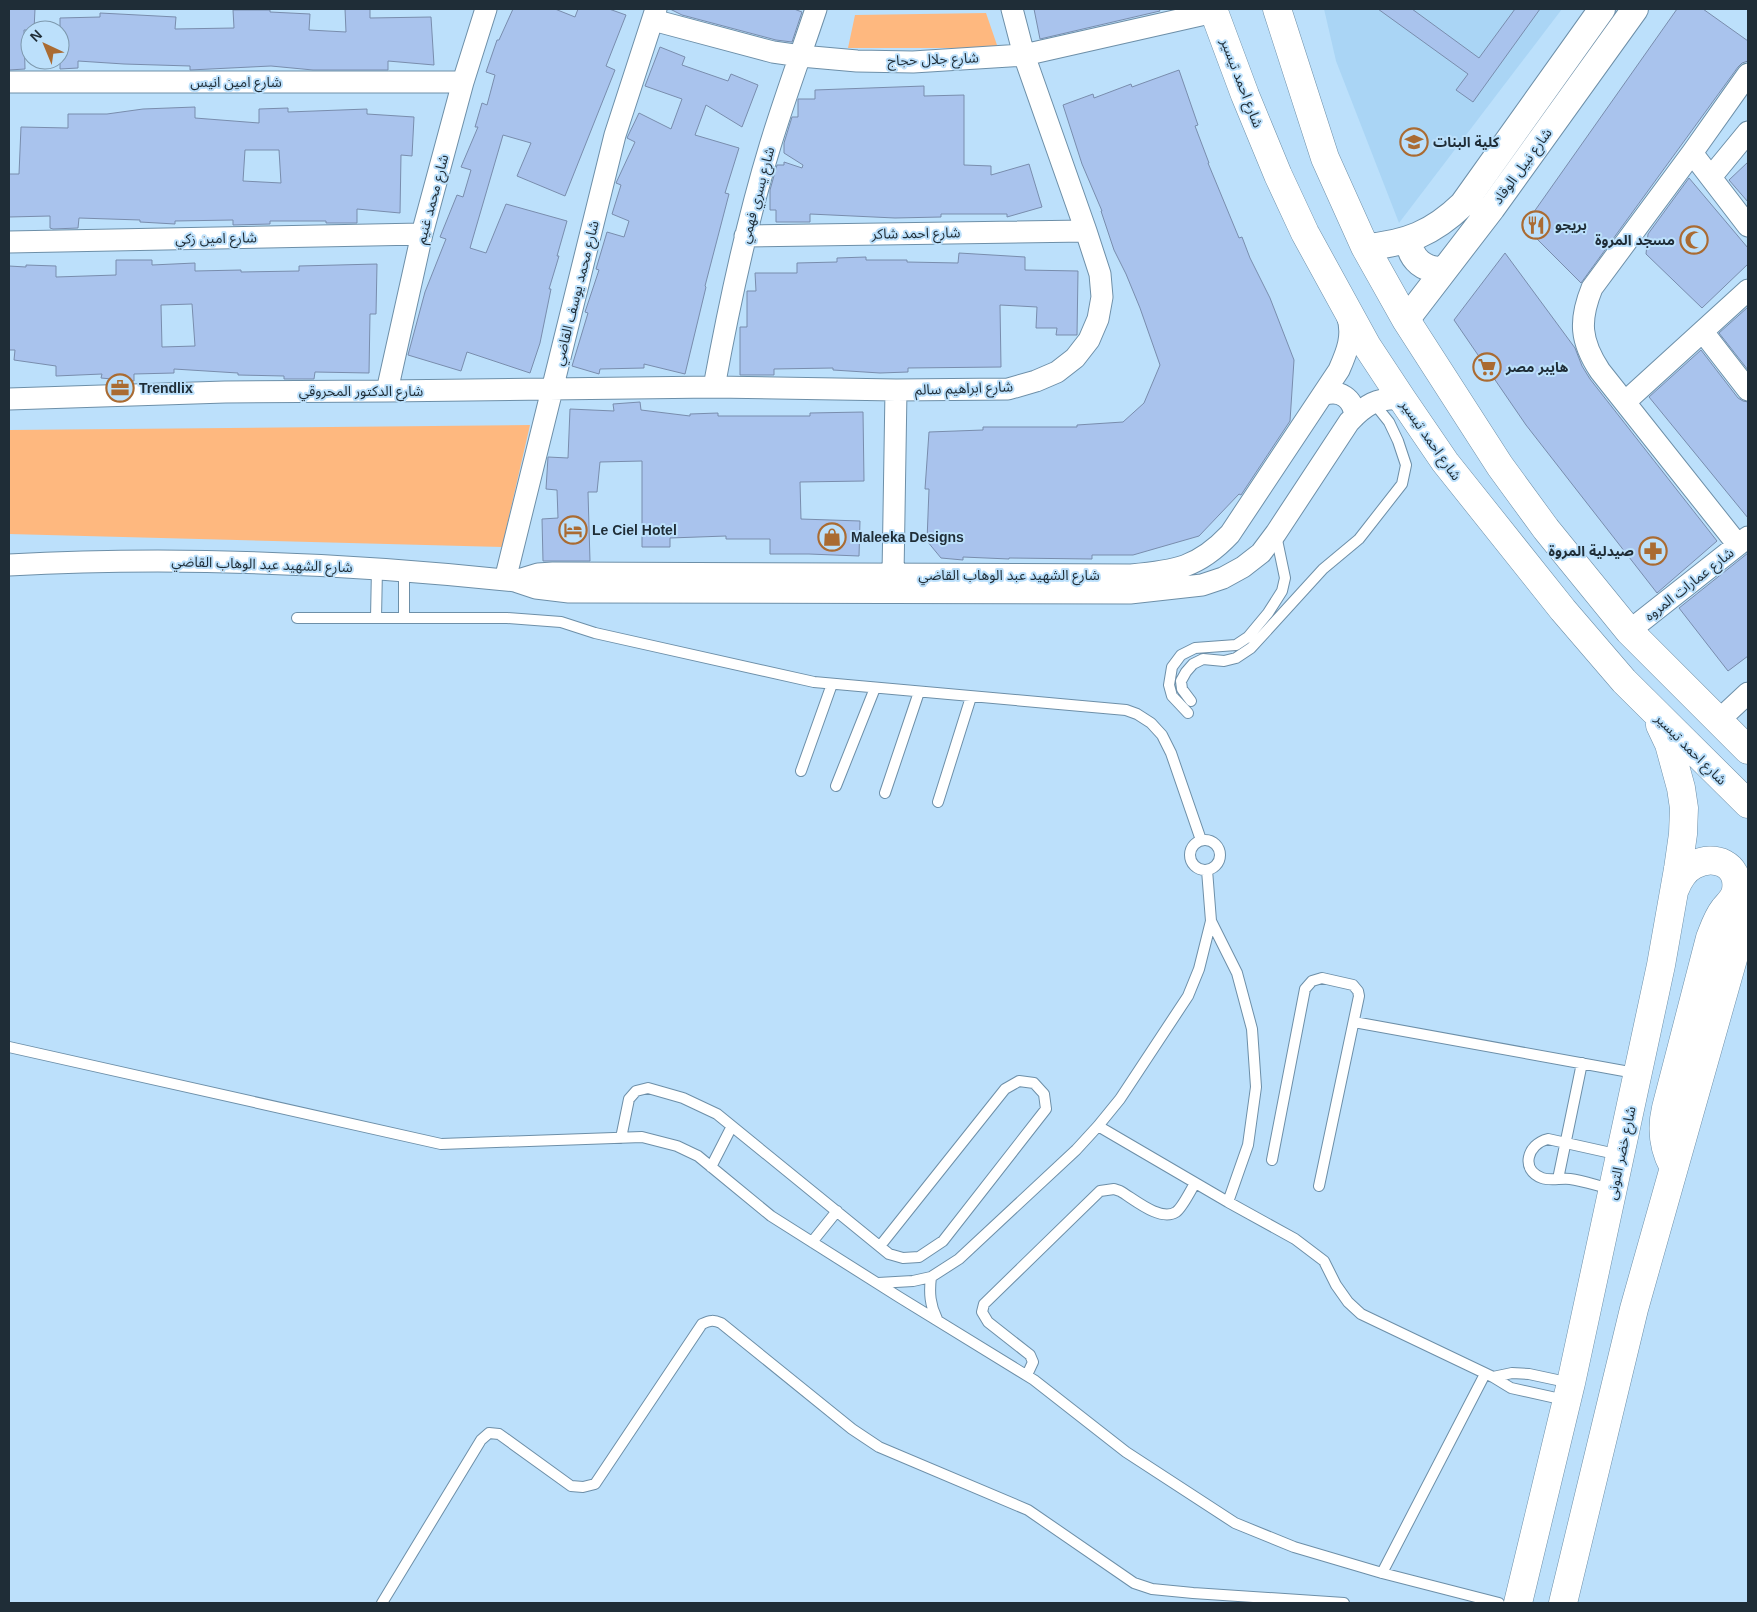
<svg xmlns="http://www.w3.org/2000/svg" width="1757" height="1612" viewBox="0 0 1757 1612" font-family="Helvetica,'Noto Sans Arabic',sans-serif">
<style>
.built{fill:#aad5f5}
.green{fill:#feb87f}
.building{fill:#a9c3ed;stroke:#798dad;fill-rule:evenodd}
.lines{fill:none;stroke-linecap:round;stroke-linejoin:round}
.service-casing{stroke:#6d8fa8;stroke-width:12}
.minor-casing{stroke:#6d8fa8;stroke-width:23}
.tertiary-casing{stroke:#6d8fa8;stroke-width:28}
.secondary-casing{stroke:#6d8fa8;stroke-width:29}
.service{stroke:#fff;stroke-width:10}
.minor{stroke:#fff;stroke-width:21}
.tertiary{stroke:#fff;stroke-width:26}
.secondary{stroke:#fff;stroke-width:28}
.labels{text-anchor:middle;stroke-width:4;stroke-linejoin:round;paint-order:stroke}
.street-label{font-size:14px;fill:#1f2d37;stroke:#bce0fb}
.poi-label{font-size:14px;font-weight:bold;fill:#1f2d37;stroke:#bce0fb;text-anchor:start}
</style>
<rect width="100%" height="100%" fill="#bce0fb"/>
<!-- built -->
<path class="built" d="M1324,9H1562L1399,223L1336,61Z"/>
<!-- green -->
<path class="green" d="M986,13L998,48H848L855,15Z
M530,425L502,547L9,534V430Z"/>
<!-- building -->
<path class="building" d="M9,9H35L34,30H24L25,69L9,70Z
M345,9H370V18L431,17L434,65L388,61V70H313L271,66L190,70V66L124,64L78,61V68L60,69V18L100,17V13L176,17L175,29L234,28L233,10H270V12L310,14L309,30L346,32Z
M513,9H555L575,17L578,9H609L626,15L606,66L615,70L565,196L517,176L531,143L503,135L470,248L486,253L506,204L567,221L557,256H559L549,289H551L540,343L530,373L467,352L461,371L408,355L425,292L446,239L440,237L457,195L463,197L471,170L461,167L478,127H475L482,103L487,105L495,75L486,72L497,40H499Z
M670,9H794L802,12L792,42L776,40L682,15Z
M1034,9H1159L1160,11L1040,39Z
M1378,9H1412L1479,58L1515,9H1540L1473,102L1456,90L1468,74Z
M1677,9H1703L1748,41V61L1742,63L1738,67L1581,283L1524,226Z
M660,47L685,57L682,65L728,81L731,74L758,85L742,127L706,105L695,135L739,148L725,193L729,194L705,286L706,287L685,374L644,364V368L600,369L599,374L572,366L588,313L585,312L599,270L596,269L607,232L624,237L629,221L612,214L621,185L616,183L635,142L627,138L639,113L671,129L682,99L645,86Z
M1179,70L1198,125L1195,126L1209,163H1208L1239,238L1242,237L1250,258L1270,298L1294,360L1290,421L1241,495L1239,494L1199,536L1133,555H1092V559L1009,558V559L963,557V560L941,558L927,541L929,489H925L929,432L983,430V427H1077V425L1123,422L1144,403L1160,365L1140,308L1126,274L1114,250L1101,211H1102L1082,164L1063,105L1093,94L1094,98L1131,84L1132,87Z
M924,86V96L964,95V165L991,166V175L1029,164L1042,207L1007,217V214H941V217L895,218L810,214V222H776V210H770V190L777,165H784V162L802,168L803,165L784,153V143L792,117H798V99H815V90Z
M195,107V118L259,123V109L288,108V112L367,109V114L414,117L412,156L401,155L400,213L357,209V223H326V221H270V224L233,225V220L175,221V224L140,222V220L79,218L78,228L53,229L50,228V216L9,217V174H19L21,127L68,128V114H107L143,109ZM245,150H279L281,183L243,181Z
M1748,162V202L1729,180Z
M1689,178L1748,248V264L1702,308L1646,254L1648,234Z
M959,253L1025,257V270L1078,271L1077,335H1056L1057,328H1036L1037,307L1000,305L1001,367L908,368V372L880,373L833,370V368L774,369V375H740V327H747V291H756L755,273H797V263L837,262V258L866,257V260H907V262L958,263Z
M1505,253L1575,348L1582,366L1590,379L1717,541L1657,593L1526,425L1454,320Z
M116,260H152V265L195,263V271L241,270V272L299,271V266L377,264L376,314H370L369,373L315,372L314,379H284V376L238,375V373L174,369V373L134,374V381L101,378L102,374L56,376V366L14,360L15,350H9V266L26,267V265L56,266V277L116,275ZM192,304L195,346L162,347L161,305Z
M1748,307V370L1719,333Z
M1701,350L1738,398L1743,401L1748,402V518L1649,397Z
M640,402L641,410L690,416V414L718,413V416H810V413L863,412L864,481L800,482L801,519L860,521L859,556L809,554H770V539H726V536L670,538V547H642V461L600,462L597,492H588L590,561H543L542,519L558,518L557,490L546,489L548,457L568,458L570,409L614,411L613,404Z
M1748,553V656L1728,671L1679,608Z"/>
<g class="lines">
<!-- service casing -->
<g class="service-casing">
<path id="service" d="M297,618H507L561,622L595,633L814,682L1126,710L1137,714L1151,723L1162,735L1171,753L1201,840
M376,618L377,568
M404,618V570
M1191,701L1182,689L1181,681L1186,672L1193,664L1203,659L1224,661L1236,658L1251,648L1323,569L1359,539L1402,484L1406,465L1398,441L1389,422L1373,402
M1188,713L1172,696L1169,685L1172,667L1181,655L1195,648L1236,645L1248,637L1268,613L1282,591L1285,578L1276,535
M801,771L832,684
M836,786L875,688
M885,793L919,692
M938,802L971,697
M1190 855a15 15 0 1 1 30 0a15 15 0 1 1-30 0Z
M1211,921L1237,973L1252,1029L1256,1087L1248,1145L1228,1202
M1354,1022L1635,1073
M9,1047L441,1144L642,1137L677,1146L698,1156L771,1216L899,1297L1034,1380L1126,1452L1235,1523L1294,1547L1382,1573L1499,1603
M1098,1126L1228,1202L1295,1239L1324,1261L1336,1285L1348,1302L1361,1314L1493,1377L1511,1388L1565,1400
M621,1138L629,1099L636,1091L648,1088L683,1098L717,1114L889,1254L903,1258L919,1257L943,1241L1046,1109L1044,1094L1034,1083L1019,1081L1005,1089L880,1246
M1272,1160L1305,989L1312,981L1322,978L1353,985L1358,991L1359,996L1319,1186
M711,1167L732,1126
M1558,1179L1582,1063
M1612,1189C1598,1186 1584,1181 1570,1179C1561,1178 1550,1181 1542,1178C1520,1170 1527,1144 1548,1139L1620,1155
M812,1242L837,1211
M931,1277C929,1293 930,1305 937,1319
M878,1283L913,1281L931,1277L959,1259L1076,1150L1098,1126L1120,1099L1188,996L1199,969L1211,921L1207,870
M1027,1375L1033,1362L1030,1355L988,1322L982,1312L984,1304L1100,1191L1114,1189L1120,1191C1134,1199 1160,1222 1176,1212C1182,1208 1191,1190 1195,1183
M1493,1377L1512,1373L1529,1374L1571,1383
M1382,1573L1485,1374
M382,1603L481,1440L489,1433L499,1434L571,1486L583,1487L595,1484L702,1324C710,1320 714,1320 721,1323L852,1429L879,1447L1028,1510L1134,1583L1152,1589L1193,1593L1344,1603"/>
</g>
<!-- minor casing -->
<g class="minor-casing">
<path id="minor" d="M653,20L773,52L801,56L857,61L913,62L1024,55L1214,12
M9,82H463
M1692,153L1748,226
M1711,177L1748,132
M745,236L1086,231
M9,242L422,234
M1703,332L1748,390
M714,387C729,305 746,225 770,146C784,100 801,54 816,9
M387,391L422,234L463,82L486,9
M1323,395C1340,389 1353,398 1355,416
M9,399L225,392L387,391L714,387L896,390L1008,389L1036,381L1057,372L1075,358L1089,340L1098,319L1102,297L1100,274L1086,231L1024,55L1012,9
M1625,402L1748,290
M1738,545L1600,371C1580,341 1579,320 1592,288L1692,153L1748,74
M9,565C178,556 347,563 515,581L536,588L569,592L1130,593L1202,585L1223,578L1243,567L1261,553L1276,533L1349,422C1365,405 1377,397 1402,399
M893,575L896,390
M505,580L615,135L656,9
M515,581L538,574L553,573L1131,575C1175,571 1198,568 1230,534L1339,370C1347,352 1354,335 1347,315
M1629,631L1748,537
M1718,721L1748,693"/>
</g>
<!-- tertiary casing -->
<g class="tertiary-casing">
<path id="tertiary" d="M1409,240C1410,260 1425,271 1444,270
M1365,247C1406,244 1433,233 1463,204L1602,9
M1406,320L1492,208L1635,9"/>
</g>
<!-- secondary casing -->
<g class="secondary-casing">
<path id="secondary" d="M1213,9L1245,95L1278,175L1305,233L1367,346L1402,399L1445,462L1563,610L1624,681L1748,804
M1277,9L1325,158L1365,247L1406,320L1500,466L1546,529L1629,631L1748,750
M1673,1166C1663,1147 1661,1129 1666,1108L1710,938C1714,928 1717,918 1724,909C1729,903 1735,898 1736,890C1740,864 1714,854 1694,865C1684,870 1679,879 1675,889
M1518,1603L1571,1383L1661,965L1678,869L1683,834L1684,808L1681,788L1669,744L1660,725
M1563,1603L1634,1309L1748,906"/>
</g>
<!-- service -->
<use href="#service" class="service"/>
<!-- minor -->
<use href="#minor" class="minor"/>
<!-- tertiary -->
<use href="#tertiary" class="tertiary"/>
<!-- secondary -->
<use href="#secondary" class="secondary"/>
</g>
<!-- icons -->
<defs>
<g id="university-ring" transform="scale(1.4375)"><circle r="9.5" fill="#bce0fb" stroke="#aa6b32" stroke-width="1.5"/><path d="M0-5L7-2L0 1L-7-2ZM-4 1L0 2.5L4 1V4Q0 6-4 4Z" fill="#aa6b32"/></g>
<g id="restaurant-ring" transform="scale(1.4375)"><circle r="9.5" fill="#bce0fb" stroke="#aa6b32" stroke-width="1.5"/><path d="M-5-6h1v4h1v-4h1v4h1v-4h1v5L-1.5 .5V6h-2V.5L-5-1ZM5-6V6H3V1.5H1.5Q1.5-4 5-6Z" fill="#aa6b32"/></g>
<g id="mosque-ring" transform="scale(1.4375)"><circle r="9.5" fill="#bce0fb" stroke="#aa6b32" stroke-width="1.5"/><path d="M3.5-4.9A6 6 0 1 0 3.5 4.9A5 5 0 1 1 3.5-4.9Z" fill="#aa6b32"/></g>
<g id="supermarket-ring" transform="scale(1.4375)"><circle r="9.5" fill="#bce0fb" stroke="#aa6b32" stroke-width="1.5"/><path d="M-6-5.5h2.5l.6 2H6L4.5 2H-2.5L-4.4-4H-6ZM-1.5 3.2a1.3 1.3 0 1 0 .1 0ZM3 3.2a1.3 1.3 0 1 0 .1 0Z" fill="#aa6b32"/></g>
<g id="office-ring" transform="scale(1.4375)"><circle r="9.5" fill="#bce0fb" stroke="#aa6b32" stroke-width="1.5"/><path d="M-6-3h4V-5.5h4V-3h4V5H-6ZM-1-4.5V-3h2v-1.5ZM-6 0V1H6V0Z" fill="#aa6b32"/></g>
<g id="hotel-ring" transform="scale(1.4375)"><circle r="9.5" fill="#bce0fb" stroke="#aa6b32" stroke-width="1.5"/><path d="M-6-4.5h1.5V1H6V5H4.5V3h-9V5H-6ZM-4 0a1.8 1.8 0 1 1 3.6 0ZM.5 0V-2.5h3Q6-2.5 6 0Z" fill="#aa6b32"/></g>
<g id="shop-ring" transform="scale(1.4375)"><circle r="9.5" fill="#bce0fb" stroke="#aa6b32" stroke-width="1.5"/><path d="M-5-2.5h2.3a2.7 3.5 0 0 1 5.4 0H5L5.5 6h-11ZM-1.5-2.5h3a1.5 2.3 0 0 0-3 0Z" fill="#aa6b32"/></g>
<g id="pharmacy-ring" transform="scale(1.4375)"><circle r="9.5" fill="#bce0fb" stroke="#aa6b32" stroke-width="1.5"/><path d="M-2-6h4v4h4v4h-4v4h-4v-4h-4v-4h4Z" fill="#aa6b32"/></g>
</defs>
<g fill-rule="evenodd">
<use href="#university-ring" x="1414" y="142"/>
<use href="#restaurant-ring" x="1536" y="225"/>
<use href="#mosque-ring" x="1694" y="240"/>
<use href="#supermarket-ring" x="1487" y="367"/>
<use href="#office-ring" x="120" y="388"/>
<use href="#hotel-ring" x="573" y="530"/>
<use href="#shop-ring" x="832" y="537"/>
<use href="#pharmacy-ring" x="1653" y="551"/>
</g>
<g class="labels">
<!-- street labels -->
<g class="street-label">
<text transform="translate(933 59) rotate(-2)" y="5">شارع جلال حجاج</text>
<text x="236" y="87">شارع امين انيس</text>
<text transform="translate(1242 83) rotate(69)" y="5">شارع احمد تيسير</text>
<text transform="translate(1522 166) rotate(-54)" y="5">شارع نبيل الوقاد</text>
<text transform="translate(757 195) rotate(-75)" y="5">شارع يسري فهمي</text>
<text transform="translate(432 199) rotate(-75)" y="5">شارع محمد غنيم</text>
<text transform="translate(916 233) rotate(-1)" y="5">شارع احمد شاكر</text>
<text transform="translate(216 238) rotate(-1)" y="5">شارع امين زكي</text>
<text transform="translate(576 293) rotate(-76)" y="5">شارع محمد يوسف القاضي</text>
<text transform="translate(964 388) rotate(-2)" y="5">شارع ابراهيم سالم</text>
<text x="361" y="396">شارع الدكتور المحروقي</text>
<text transform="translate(1431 440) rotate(55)" y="5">شارع احمد تيسير</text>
<text transform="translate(262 564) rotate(2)" y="5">شارع الشهيد عبد الوهاب القاضي</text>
<text x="1009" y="580">شارع الشهيد عبد الوهاب القاضي</text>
<text transform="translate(1689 584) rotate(-38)" y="5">شارع عمارات المروه</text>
<text transform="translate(1691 749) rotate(45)" y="5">شارع احمد تيسير</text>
<text transform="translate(1621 1153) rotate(-78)" y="5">شارع خضر التونى</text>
</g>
<!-- poi labels -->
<g class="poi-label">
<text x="1433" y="147">كلية البنات</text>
<text x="1555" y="230">بريجو</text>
<text x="1675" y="245" text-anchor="end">مسجد المروة</text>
<text x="1506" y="372">هايبر مصر</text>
<text x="139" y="393">Trendlix</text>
<text x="592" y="535">Le Ciel Hotel</text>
<text x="851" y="542">Maleeka Designs</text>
<text x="1634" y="556" text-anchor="end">صيدلية المروة</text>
</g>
</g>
<!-- border -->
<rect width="1757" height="1612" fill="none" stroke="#1f2d37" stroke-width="20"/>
<!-- north arrow -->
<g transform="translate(45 45) rotate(316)"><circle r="24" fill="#bce0fb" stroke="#7d98ad"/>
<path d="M0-4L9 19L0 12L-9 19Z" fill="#aa6b32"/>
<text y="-8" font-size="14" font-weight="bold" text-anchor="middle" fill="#1f2d37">N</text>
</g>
</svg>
